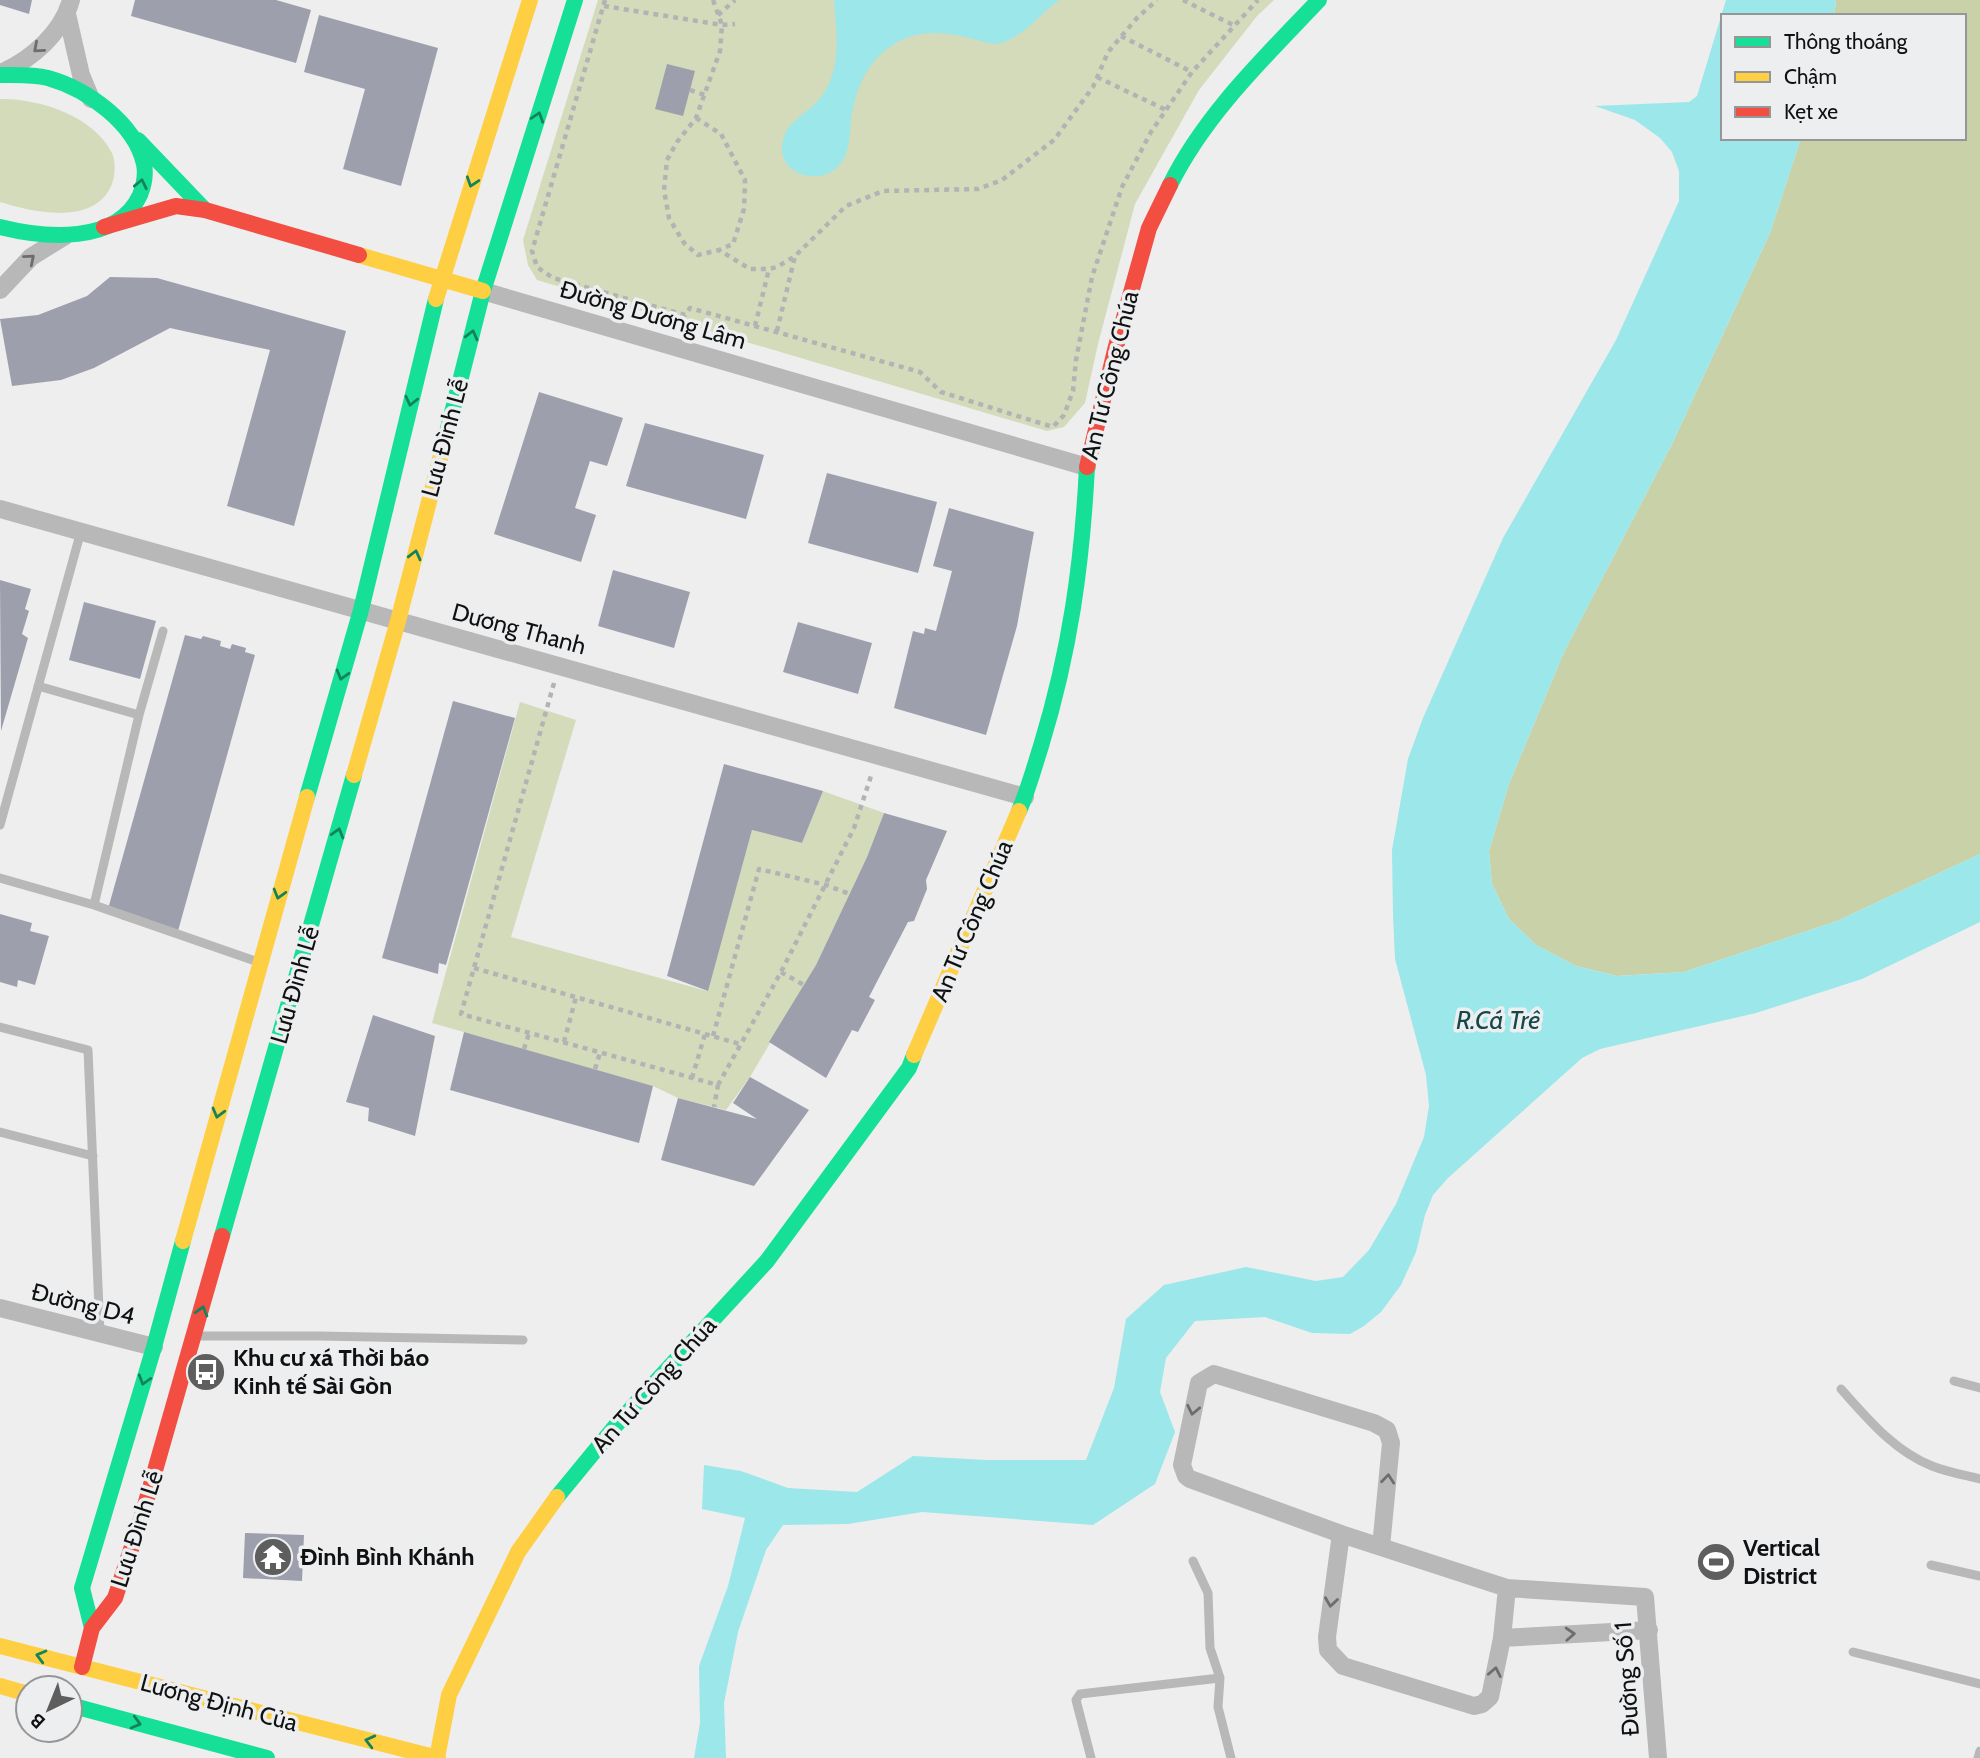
<svg xmlns="http://www.w3.org/2000/svg" width="1980" height="1758" viewBox="0 0 1980 1758" font-family="Cabin,sans-serif">
<style>
.green{fill:#d3dbbb}
.forest{fill:#c9d1a9}
.water{fill:#9be7ea}
.building{fill:#9da0ac}
.lines{fill:none;stroke-linecap:round;stroke-linejoin:round}
.path{stroke:#b4b3b4;stroke-width:4.5;stroke-dasharray:5 5;stroke-linecap:butt}
.lane{stroke:#b8b8b9;stroke-width:9}
.street{stroke:#b8b8b9;stroke-width:18}
.fast{stroke:#16e098;stroke-width:16}
.slow{stroke:#ffcf43;stroke-width:16}
.jam{stroke:#f24e42;stroke-width:16}
.oneway{stroke:#6c6d6d}
.oneway2{stroke:#13835b}
.labels{text-anchor:middle;stroke-width:7;stroke-linejoin:round;paint-order:stroke}
.street-label{font-size:24px;fill:#101111;stroke:#edeef0}
.poi-label{font-size:24px;font-weight:bold;fill:#101111;stroke:#edeef0;text-anchor:start}
.water-label{font-size:26px;font-style:italic;fill:#164849;stroke:#edeef0}
</style>
<rect width="100%" height="100%" fill="#eeeeef"/>
<!-- green -->
<path class="green" d="M598,0H1274L1257,16L1199,90L1135,204L1098,344L1085,403L1064,427L1047,431L537,280L528,265L523,240Z
M0,99C38,98 94,116 112,153C116,162 115,175 112,184C95,227 32,212 0,202Z
M520,702L576,720L511,937L707,991L752,830L802,843L823,791L884,813L867,857L816,965L750,1077L726,1110L678,1098L653,1086L432,1023Z"/>
<!-- forest -->
<path class="forest" d="M1836,0H1980V854L1837,921L1684,972L1617,976L1576,966L1536,945L1509,919L1492,884L1489,851L1509,784L1564,652L1672,444L1770,233L1801,138H1964V16H1834Z"/>
<!-- water -->
<path class="water" d="M834,0H1059C1040,14 1026,34 1004,42C994,46 984,42 973,39C947,32 920,29 896,43C868,59 856,87 851,118C850,131 850,148 843,160C827,189 774,177 783,140C787,123 802,116 814,105C843,77 837,37 834,0Z
M1726,0H1836L1834,16H1723V138H1801L1770,233L1672,444L1564,652L1509,784L1489,851L1492,884L1509,919L1536,945L1576,966L1617,976L1684,972L1837,921L1980,854V922L1862,979L1756,1013L1600,1049L1582,1058L1448,1178L1433,1195L1425,1215L1416,1252L1401,1285L1381,1312L1364,1326L1350,1334L1312,1333L1265,1317L1195,1321L1166,1358L1160,1392L1175,1432L1155,1484L1093,1525L922,1512L848,1524L783,1525L766,1550L738,1632L724,1703L726,1758H694L700,1723L699,1666L728,1586L745,1518L702,1509L704,1465L741,1471L788,1488L857,1492L913,1456L987,1460H1086L1114,1388L1126,1319L1164,1285L1246,1267L1316,1281L1343,1277L1369,1250L1396,1204L1424,1137L1429,1106L1426,1075L1395,959L1393,915L1392,850L1408,759L1423,718L1503,538L1616,340L1679,201V171L1672,152L1660,138L1635,120L1595,106L1689,102L1697,96Z"/>
<!-- building -->
<path class="building" d="M0,0H32L29,14L0,5Z
M135,0H276L311,10L296,63L131,16Z
M319,15L438,48L401,186L343,169L365,89L304,72Z
M667,64L695,71L683,116L655,109Z
M110,277L157,278L346,331L294,526L227,506L270,350L170,328L94,368L61,380L12,386L0,319L38,315L87,296Z
M539,392L623,418L607,466L590,461L575,508L596,515L581,562L494,534Z
M645,423L764,455L746,519L626,486Z
M827,473L937,502L918,573L808,543Z
M949,508L1034,532L1017,626L986,735L894,708L913,631L924,634L925,628L936,631L952,571L933,566Z
M613,570L690,592L674,648L598,626Z
M0,580L31,589L25,609L29,611L22,634L28,638L1,731Z
M84,602L156,621L140,679L69,660Z
M798,622L872,643L858,694L783,672Z
M185,635L201,639L203,636L221,641L220,646L230,649L232,644L246,648L245,652L255,655L178,931L168,933L121,919L123,913L108,909Z
M453,701L515,718L446,965L439,963L438,974L382,958Z
M724,764L823,791L802,843L752,830L708,991L667,976Z
M884,813L947,831L926,880L927,889L914,921L908,922L869,997L875,1000L858,1032L852,1030L826,1078L769,1042L816,965L867,857Z
M0,914L32,923L30,931L49,936L35,985L18,980L17,987L0,982Z
M373,1015L435,1036L415,1136L368,1121L369,1108L346,1102Z
M464,1032L653,1086L639,1143L450,1090Z
M750,1077L809,1110L754,1186L661,1160L678,1098L757,1119L733,1103Z
M245,1533L304,1535L302,1581L243,1578Z"/>
<g class="lines">
<!-- path -->
<path class="path" d="M605,0L532,251L537,267L553,278L685,315L690,308L920,372L941,392L1053,427L1064,415L1073,391L1076,360L1092,277L1122,187L1151,132L1192,72L1258,0
M713,0L722,25L720,51L696,118L677,142L667,160L664,190L669,218L684,243L698,255L719,250L750,269H769L777,267L795,256L846,206L883,191L978,189L1002,180L1054,140L1093,87L1108,52L1137,18L1157,0
M1183,0L1235,26
M604,6L722,25L735,24
M718,15L735,0
M1121,36L1192,72
M1097,77L1166,110
M690,90L705,95
M696,118L721,134L745,180L744,209L733,244L719,250
M755,326L769,269
M777,331L795,256
M554,683L461,1014L718,1085L714,1107
M474,968L740,1044
M781,972L804,985
M713,1036L759,869L826,885L850,894
M564,1042L576,997
M524,1049L529,1033
M595,1069L600,1053
M692,1078L705,1034
M718,1085L781,972L854,828L872,773"/>
<!-- lane -->
<path class="lane" d="M38,686L139,715
M0,825L81,531
M0,878L94,905L258,962
M94,905L139,715L163,631
M0,1027L88,1050L100,1333
M0,1132L93,1156
M197,1336H320L523,1340
M1954,1381L1980,1388
M1841,1389C1868,1419 1894,1451 1932,1466C1947,1472 1964,1475 1980,1479
M1193,1561L1208,1593L1210,1648L1220,1678L1218,1707L1231,1758
M1931,1565L1980,1576
M1853,1652L1980,1684
M1091,1758L1076,1700L1080,1694L1220,1678
M1978,1758L1980,1751"/>
<!-- street -->
<path class="street" d="M67,14L81,75L91,99
M1,73C32,59 62,33 71,0
M0,290L31,257L65,236
M483,291L1087,467
M0,509L1025,797
M0,1308L154,1347
M1341,1534L1327,1637L1328,1650L1343,1666L1474,1706L1482,1704L1490,1697L1502,1638L1507,1588
M1381,1547L1391,1443L1387,1430L1374,1423L1214,1374L1199,1383L1182,1465L1186,1476L1190,1479L1341,1534L1507,1588L1645,1597L1658,1758
M1502,1638L1649,1630"/>
<!-- fast -->
<path class="fast" d="M0,75C17,75 32,74 48,78C87,89 135,123 144,164C146,174 144,185 140,195C117,245 44,238 0,227
M138,140L205,210
M1170,185C1205,114 1265,57 1319,0
M444,444L483,291L575,0
M307,797L361,610L436,299
M1019,811C1028,790 1034,768 1041,746C1070,651 1082,565 1087,467
M222,1236L354,775
M557,1497L617,1424L767,1261L909,1068L914,1055
M92,1628L82,1588L154,1347L183,1241
M70,1705L267,1758"/>
<!-- slow -->
<path class="slow" d="M359,255L483,291
M436,299L530,0
M354,775L398,621L444,444
M914,1055L1019,811
M183,1241L307,797
M0,1646L438,1758
M0,1686L28,1694
M437,1758L449,1695L518,1552L557,1497"/>
<!-- jam -->
<path class="jam" d="M104,227L176,206L205,210L359,255
M1087,467L1115,350L1149,228L1170,185
M82,1667L92,1628L115,1598L142,1516L222,1236"/>
</g>
<!-- one-way arrows -->
<defs><path id="oneway-chevron" d="M-2-3.5L2.5 0L-2 3.5" fill="none" stroke-width="1.6" stroke-linecap="round" stroke-linejoin="round" transform="scale(1.75)"/></defs>
<g class="oneway">
<use href="#oneway-chevron" transform="translate(38 48) rotate(139)"/>
<use href="#oneway-chevron" transform="translate(30 259) rotate(-40)"/>
<use href="#oneway-chevron" transform="translate(1193 1410) rotate(102)"/>
<use href="#oneway-chevron" transform="translate(1388 1479) rotate(-84)"/>
<use href="#oneway-chevron" transform="translate(1331 1602) rotate(98)"/>
<use href="#oneway-chevron" transform="translate(1570 1634) rotate(-3)"/>
<use href="#oneway-chevron" transform="translate(1495 1672) rotate(-79)"/>
</g>
<g class="oneway2">
<use href="#oneway-chevron" transform="translate(538 117) rotate(-72)"/>
<use href="#oneway-chevron" transform="translate(472 182) rotate(108)"/>
<use href="#oneway-chevron" transform="translate(141 184) rotate(-78)"/>
<use href="#oneway-chevron" transform="translate(472 335) rotate(-76)"/>
<use href="#oneway-chevron" transform="translate(411 401) rotate(103)"/>
<use href="#oneway-chevron" transform="translate(415 555) rotate(-76)"/>
<use href="#oneway-chevron" transform="translate(342 675) rotate(106)"/>
<use href="#oneway-chevron" transform="translate(338 833) rotate(-74)"/>
<use href="#oneway-chevron" transform="translate(279 894) rotate(106)"/>
<use href="#oneway-chevron" transform="translate(218 1113) rotate(105)"/>
<use href="#oneway-chevron" transform="translate(202 1311) rotate(-74)"/>
<use href="#oneway-chevron" transform="translate(144 1380) rotate(107)"/>
<use href="#oneway-chevron" transform="translate(41 1656) rotate(-165)"/>
<use href="#oneway-chevron" transform="translate(136 1723) rotate(15)"/>
<use href="#oneway-chevron" transform="translate(370 1741) rotate(-166)"/>
</g>
<!-- icons -->
<defs>
<g id="bus-disc" transform="scale(2.0125)"><circle r="9.5" fill="#5e5e5f" stroke="#edeef0"/><path d="M-5-6H5V4H4V6H2V4H-2V6H-4V4H-5ZM-3.5-4V0h7V-4ZM-3.5 1.2v1.5H-2V1.2ZM2 1.2v1.5H3.5V1.2Z" fill="#fff"/></g>
<g id="temple-disc" transform="scale(2.0125)"><circle r="9.5" fill="#5e5e5f" stroke="#edeef0"/><path d="M0-6L5-2H3V0L6.5 2.5H4V6H1.5V3h-3V6H-4V2.5H-6.5L-3 0V-2H-5Z" fill="#fff"/></g>
<g id="stadium-disc" transform="scale(2.0125)"><circle r="9.5" fill="#5e5e5f" stroke="#edeef0"/><path d="M0-5a6.5 5 0 1 0 0 10a6.5 5 0 1 0 0-10ZM-3.5-1.8h7v3.6h-7Z" fill="#fff"/></g>
</defs>
<g fill-rule="evenodd">
<use href="#bus-disc" x="206" y="1372"/>
<use href="#temple-disc" x="273" y="1557"/>
<use href="#stadium-disc" x="1716" y="1562"/>
</g>
<g class="labels">
<!-- street labels -->
<g class="street-label">
<text transform="translate(653 315) rotate(16)" y="8">Đường Dương Lâm</text>
<text transform="translate(1110 375) rotate(-76)" y="8">An Tư Công Chúa</text>
<text transform="translate(445 438) rotate(-75)" y="8">Lưu Đình Lễ</text>
<text transform="translate(519 629) rotate(15)" y="8">Dương Thanh</text>
<text transform="translate(972 921) rotate(-67)" y="8">An Tư Công Chúa</text>
<text transform="translate(295 985) rotate(-74)" y="8">Lưu Đình Lễ</text>
<text transform="translate(83 1304) rotate(14)" y="8">Đường D4</text>
<text transform="translate(654 1385) rotate(-48)" y="8">An Tư Công Chúa</text>
<text transform="translate(137 1529) rotate(-72)" y="8">Lưu Đình Lễ</text>
<text transform="translate(1627 1679) rotate(-94)" y="8">Đường Số 1</text>
<text transform="translate(219 1703) rotate(15)" y="8">Lương Định Của</text>
</g>
<!-- poi labels -->
<g class="poi-label">
<text x="233" y="1366">Khu cư xá Thời báo<tspan x="233" dy="28">Kinh tế Sài Gòn</tspan></text>
<text x="1743" y="1556">Vertical<tspan x="1743" dy="28">District</tspan></text>
<text x="300" y="1565">Đình Bình Khánh</text>
</g>
<!-- water labels -->
<g class="water-label">
<text x="1498" y="1029">R.Cá Trê</text>
</g>
</g>
<!-- legend -->
<rect x="1721" y="14" width="245" height="126" fill="#edeef0" stroke="#959697" stroke-width="2"/>
<rect x="1735" y="37" width="35" height="10" fill="#16e098" stroke="#959697" stroke-width="2"/>
<text x="1784" y="49" font-size="21" fill="#101111">Thông thoáng</text>
<rect x="1735" y="72" width="35" height="10" fill="#ffcf43" stroke="#959697" stroke-width="2"/>
<text x="1784" y="84" font-size="21" fill="#101111">Chậm</text>
<rect x="1735" y="107" width="35" height="10" fill="#f24e42" stroke="#959697" stroke-width="2"/>
<text x="1784" y="119" font-size="21" fill="#101111">Kẹt xe</text>
<!-- north arrow -->
<g transform="translate(49 1709) rotate(223)"><circle r="33" fill="#edeef0" stroke="#959697" stroke-width="2"/>
<path d="M0-5L12 26L0 18L-12 26Z" fill="#5e5e5f"/>
<text y="-10" font-size="19" font-weight="bold" text-anchor="middle" fill="#101111">B</text>
</g>
</svg>
